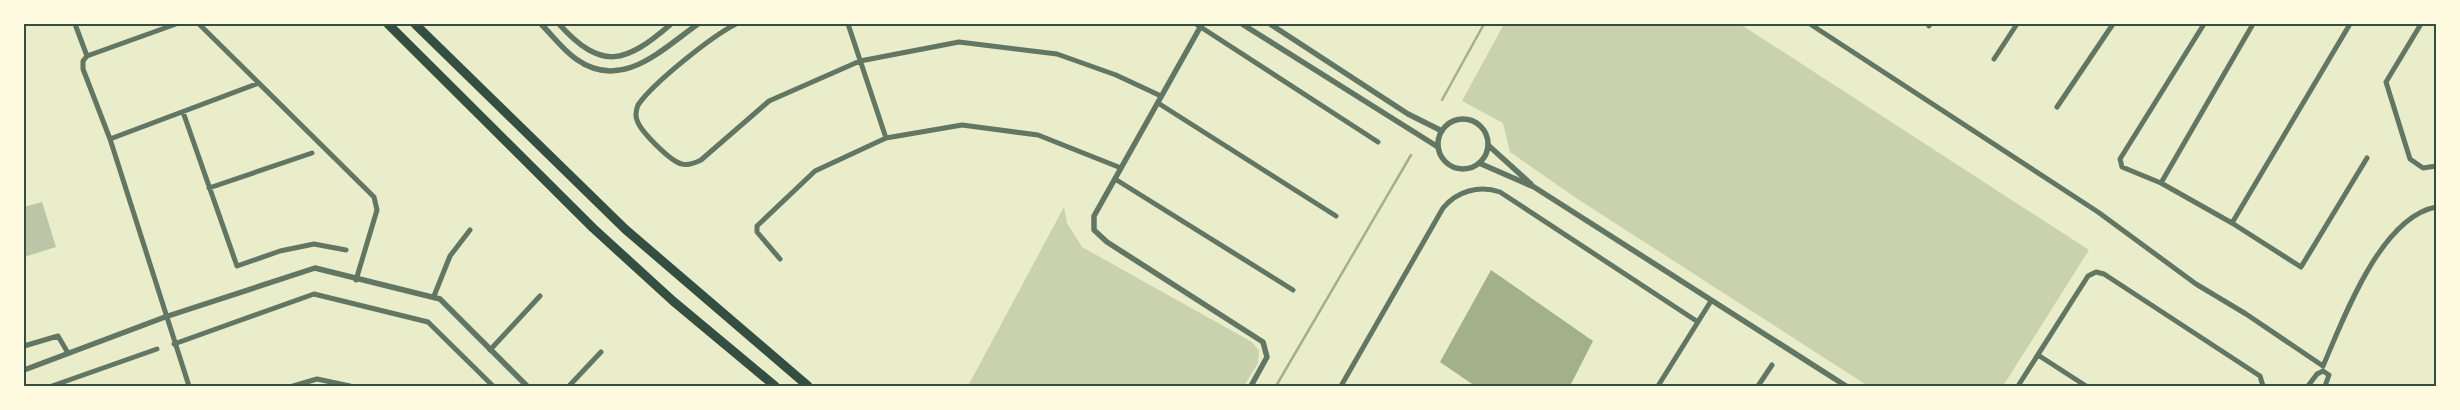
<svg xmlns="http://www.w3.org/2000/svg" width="2460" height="410" viewBox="0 0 2460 410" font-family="'PT Sans',sans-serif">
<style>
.green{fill:#cad2ad}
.water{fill:#a3b18a}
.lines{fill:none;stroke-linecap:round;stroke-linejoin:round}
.stream{stroke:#a3b18a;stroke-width:2.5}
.building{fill:#bcc5a7}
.minor{stroke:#617663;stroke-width:5}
.tertiary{stroke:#617663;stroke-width:5.5}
.motorway{stroke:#344e41;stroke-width:9}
.neatline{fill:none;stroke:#344e41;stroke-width:2}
</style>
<rect width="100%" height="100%" fill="#e9edc9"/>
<!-- green -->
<path class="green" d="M1504,24H1740L2089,250L2003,386H1868L1576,198L1510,152L1503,123L1462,101Z
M1064,207L1067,223L1082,247L1252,342L1259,351L1258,363L1244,386H968Z"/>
<!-- water -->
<path class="water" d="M1491,270L1593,341L1570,386H1475L1440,362Z"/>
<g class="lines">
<!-- stream -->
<path class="stream" d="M1442,100L1484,24
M1276,386L1411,155"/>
</g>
<!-- building -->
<path class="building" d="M42,202L56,247L24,257V207Z"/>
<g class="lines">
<!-- minor -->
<path class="minor" d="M75,24L87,56
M199,24L374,197L377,210L356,280
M736,24C712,36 653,83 638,105C636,110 635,115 637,120C640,131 671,162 682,164C688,166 695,163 701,160L769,101L860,61L959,42L1057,54L1116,75L1161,96
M848,24L886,138
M1196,24L1378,142
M1810,24L2098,212L2196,284L2246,314L2323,366C2344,318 2380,218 2436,207
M2204,24L2120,159L2122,167L2161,183L2232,223L2301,267L2367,158
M2421,24L2386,82L2410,159L2423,168L2436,166
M1929,26L1930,24
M1994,59L2017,24
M1158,103L1336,216
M2057,107L2113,24
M183,112L237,266L280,251L314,244L346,250
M110,139L83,69V61L87,56L176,24
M1115,179L1293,290
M2161,183L2253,24
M209,188L312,153
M2232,223L2350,24
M780,259L757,232V226L815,171L886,138L962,125L1038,135L1121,168
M434,296L450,256L470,230
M174,344L314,294L428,322L493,386
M24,346L58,336L68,353
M490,350L540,296
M2038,355L2086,386
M52,386L157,349
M189,386L110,139L259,83
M293,386L317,379L350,386
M569,386L601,352
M1341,386L1443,208C1457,191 1479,185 1500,192L1698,322
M1658,386L1711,301
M1758,386L1772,365
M2018,386L2088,276L2096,272L2104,274L2260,376L2263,386
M2308,386L2317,374L2323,371L2329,375L2325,386"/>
<!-- tertiary -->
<path class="tertiary" d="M541,24C552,35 563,50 576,59C622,92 662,49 698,24
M559,24C602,72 626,63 671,24
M1202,24L1094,216V230L1107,242L1263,342L1267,357L1251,386
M1242,24L1438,147
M1270,24L1408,114L1442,131
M1438 144a25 25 0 1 1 50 0a25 25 0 1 1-50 0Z
M1488,145L1531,184
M1479,163L1534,187L1846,386
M24,370L165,317L315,268L440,299L527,386"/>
<!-- motorway -->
<path class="motorway" d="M388,24L593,228L673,301L775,386
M415,24L625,229L808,386"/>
</g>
<!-- border -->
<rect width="2460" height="410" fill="none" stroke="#fefae0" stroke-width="50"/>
<rect x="25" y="25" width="2410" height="360" class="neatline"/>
</svg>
